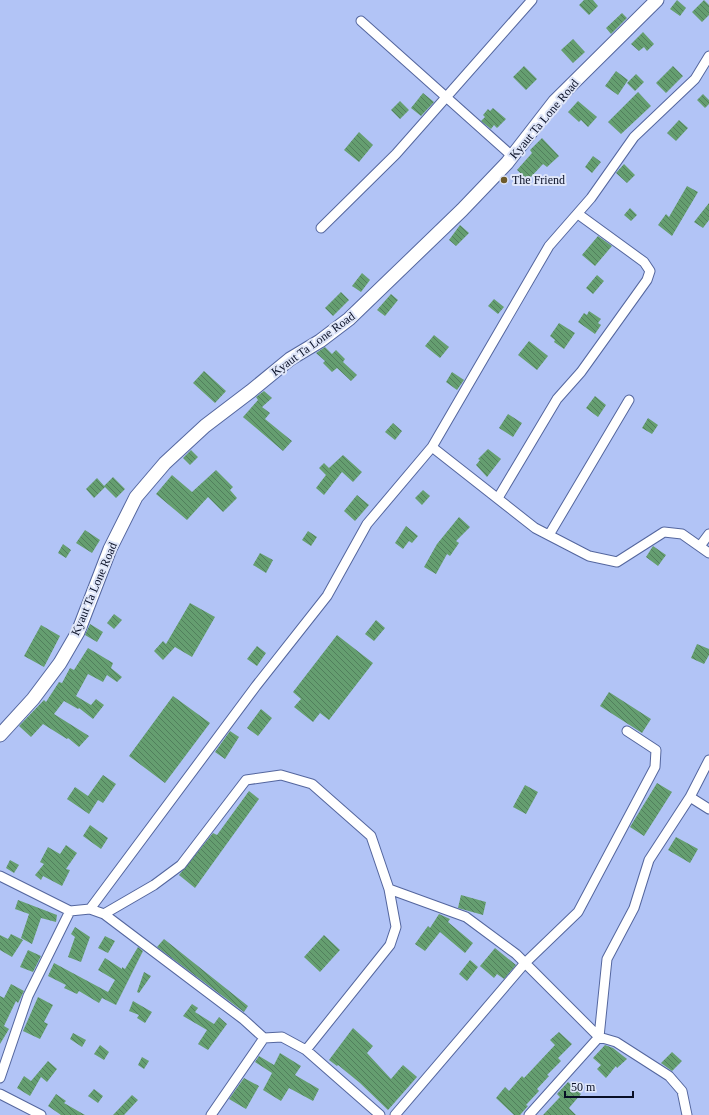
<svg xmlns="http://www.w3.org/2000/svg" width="709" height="1115" viewBox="0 0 709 1115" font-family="Georgia,serif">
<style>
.building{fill:url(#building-back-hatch)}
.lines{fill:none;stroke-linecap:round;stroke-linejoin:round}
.street-casing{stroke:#54669e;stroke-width:11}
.secondary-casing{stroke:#54669e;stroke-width:15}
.street{stroke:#fff;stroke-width:9}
.secondary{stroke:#fff;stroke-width:13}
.poi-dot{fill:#6d5a29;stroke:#dfe6f9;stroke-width:1.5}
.labels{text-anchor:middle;stroke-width:4;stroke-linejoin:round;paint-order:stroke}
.street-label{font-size:12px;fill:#090f25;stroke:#dfe6f9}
.poi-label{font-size:12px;fill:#090f25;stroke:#dfe6f9;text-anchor:start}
</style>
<defs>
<pattern id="building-back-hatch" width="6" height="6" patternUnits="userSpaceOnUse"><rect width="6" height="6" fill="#659e70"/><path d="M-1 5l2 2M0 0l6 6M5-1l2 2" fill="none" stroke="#517f5c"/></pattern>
</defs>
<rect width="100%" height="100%" fill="#b2c4f6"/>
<!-- building -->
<path class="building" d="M584,0H593L598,6L589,15L579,5Z
M677,0L686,8L680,16L670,9Z
M704,0L709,5V15L702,22L692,12Z
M622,13L627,18L611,34L606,28Z
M643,32L654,44L647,51L644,47L639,51L631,44Z
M573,39L585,52L573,63L561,50Z
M524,66L537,79L526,90L513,77Z
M673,66L683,76L666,93L656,83Z
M616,71L628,80L618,95L605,86Z
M636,74L644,82L635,91L627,83Z
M638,92L651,106L621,134L608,122Z
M423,93L434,102L421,116L411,108Z
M703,94L709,100V104L705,108L697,100Z
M400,101L409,110L400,119L391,110Z
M578,101L597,117L588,127L581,120L579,122L568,112Z
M493,108L506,119L497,128L494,125L491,129L481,121L485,117L483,115L488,109L490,111Z
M679,120L688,128L676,141L667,133Z
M359,132L373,145L359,162L344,150Z
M542,138L559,156L547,167L543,164L528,180L517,170L532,153L530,150Z
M593,156L601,162L592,173L585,167Z
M624,164L635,175L627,183L616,173Z
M687,186L698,192L672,236L658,225L666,214L669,217Z
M709,203V220L703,228L694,222Z
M630,208L637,215L631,221L624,215Z
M460,225L469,233L456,246L449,240Z
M598,236L612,246L595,266L582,255Z
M362,273L370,280L361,292L352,286Z
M597,275L604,281L593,294L586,288Z
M341,292L349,300L333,316L325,308Z
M391,294L398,300L385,316L377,310Z
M494,299L504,307L498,314L488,306Z
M589,311L601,319L598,323L601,325L595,334L578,322L584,313L587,315Z
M559,323L575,333L564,349L554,342L555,340L550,336Z
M434,335L449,347L440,358L425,346Z
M529,341L548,356L537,370L518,355Z
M325,347L332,354L336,350L345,359L343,362L357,375L351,381L337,368L332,372L323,363L325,361L316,353Z
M204,371L226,391L215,403L193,383Z
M452,372L464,380L457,390L446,382Z
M264,391L272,398L262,407L270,413L265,419L292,441L283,451L243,417L258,400L256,397Z
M595,396L606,405L598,417L586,408Z
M508,414L522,423L513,437L499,428Z
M648,418L658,425L652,434L642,428Z
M393,423L402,431L395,440L385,432Z
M488,449L501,459L487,477L476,465L480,460L478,459Z
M191,450L198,457L190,465L183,458Z
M343,455L362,472L353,482L342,472L324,495L316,488L326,475L319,468L324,463L329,468Z
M216,470L233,487L230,490L237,498L223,512L208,497L187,520L156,494L172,475L192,492Z
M113,477L125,489L116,498L104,486Z
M97,478L105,487L94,498L86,489Z
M423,490L430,496L422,505L415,498Z
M357,495L369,505L355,521L344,511Z
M459,517L470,527L456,541L459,543L450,556L447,554L436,574L424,567L437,544Z
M406,526L418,536L412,543L409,541L403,549L395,543Z
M85,530L100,540L92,553L76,543Z
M308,531L317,537L311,546L302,540Z
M63,544L71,550L66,558L58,553Z
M653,546L666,555L658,566L646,557Z
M260,553L273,560L266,573L253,565Z
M190,603L215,617L192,657L175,647L163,660L154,651L163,641L166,644Z
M114,614L122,620L114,629L107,623Z
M376,620L385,628L374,641L365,634Z
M90,624L103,632L97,642L85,635Z
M41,625L60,636L44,667L24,656Z
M337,635L373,663L329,720L320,713L313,722L294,707L301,699L293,692Z
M697,644L709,649V655L704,664L691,658Z
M257,646L266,653L257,666L247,659Z
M88,648L113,663L111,668L122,677L117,682L107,675L103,682L88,674L76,696L91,705L96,699L104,705L93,719L79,708L78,709L64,701L54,714L89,736L79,747L68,738L67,739L43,724L31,737L19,726L44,700L46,702L59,682L62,683L70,668L74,670Z
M609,692L651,719L642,733L600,706Z
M173,696L210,723L165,783L129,756Z
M261,709L272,718L258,736L247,728Z
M230,731L239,737L225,759L215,752Z
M103,775L116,784L103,803L98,800L89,814L67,799L75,787L88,796Z
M657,783L672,792L644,836L630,827Z
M525,785L538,792L526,814L513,807Z
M249,791L259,799L195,888L179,875L213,833L217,835Z
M90,825L108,838L101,849L83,836Z
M676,837L698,849L690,863L668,850Z
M66,845L77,853L66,869L70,870L62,886L43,876L41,880L35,875L44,864L40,862L48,847L60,854Z
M10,860L19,865L14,873L6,868Z
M461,895L486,902L483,915L458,908Z
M18,900L57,915L56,922L41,918L32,944L21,938L29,914L15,909Z
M439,914L450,919L448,922L473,943L465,953L440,932L425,951L415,944L428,926L430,928Z
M75,927L90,937L81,962L68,957L75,937L71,934Z
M11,934L23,940L12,957L0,950V935L8,939Z
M324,935L340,950L320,972L304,957Z
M105,936L115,941L108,953L98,948Z
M164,939L248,1006L244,1012L157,947Z
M138,947L143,951L116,1005L102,998L99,1003L79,991L77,994L64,988L66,985L48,976L54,963L108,992L115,980L98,970L105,958L122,969V967L125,969Z
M495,948L516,965L504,979L497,974L494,978L480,966Z
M28,950L41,956L33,972L20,967Z
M470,960L478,967L467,981L459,974Z
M144,972L151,976L139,993L137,992Z
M11,984L24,991L18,1003L16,1001L4,1026L9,1029L0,1044V996L4,998Z
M38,997L53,1005L44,1022L48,1024L40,1039L23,1031Z
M133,1001L152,1012L145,1023L137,1018L139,1015L129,1011Z
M192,1004L198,1008L195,1012L214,1024L219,1017L227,1024L208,1050L198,1044L207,1030L183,1016Z
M353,1028L373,1046L367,1053L391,1079L403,1065L417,1077L388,1110L360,1083L338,1065L337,1066L329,1060Z
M559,1032L572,1044L558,1058L561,1061L547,1075L549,1076L537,1089L539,1091L526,1105L528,1106L520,1115H514L496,1098L505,1087L509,1091L522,1076L524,1078L555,1045L550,1040Z
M73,1033L86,1040L82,1047L70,1039Z
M100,1045L109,1052L104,1060L94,1054Z
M605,1045L613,1048L627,1059L617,1068L616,1066L606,1078L597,1069L601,1065L593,1058Z
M672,1052L682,1061L672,1071L661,1063Z
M280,1053L301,1066L295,1075L319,1089L313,1101L289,1088L281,1101L263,1090L272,1073L255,1062L259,1056L274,1065Z
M142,1057L149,1061L144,1069L138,1065Z
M48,1061L57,1069L47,1082L41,1077L30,1096L17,1088L24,1076L31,1081Z
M244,1078L259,1086L246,1109L229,1099Z
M568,1082L581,1094L569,1108L576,1115H543L560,1097L557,1094Z
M94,1089L103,1096L98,1103L88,1096Z
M56,1094L66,1101L64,1103L85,1115H61L48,1106Z
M132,1095L138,1100L124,1115H113Z"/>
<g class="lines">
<!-- street casing -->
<g class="street-casing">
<path id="street" d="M361,21L512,156
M321,228L396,154L532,0
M432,447L535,528L589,556L617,562L664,532L682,534L709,553
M498,498L557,399L581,372L647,280L650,271L644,262L578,214
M549,535L629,400
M700,546L709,534
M690,797L709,809
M0,876L70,911L28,996L0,1078
M389,889L466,917L516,954L599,1037L616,1042L669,1076L682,1091L687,1115
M90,909L256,686L327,596L367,524L432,447L549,246L591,198L634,137L695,79L709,56
M70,911L90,909L104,914L243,1019L264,1038L282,1037L306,1050L380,1115
M104,914L154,885L181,865L246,780L281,775L312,784L371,836L389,889L396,927L390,945L306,1050
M0,1094L41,1115
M211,1115L264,1038
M395,1115L525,963L578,912L655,767L656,750L627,731
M529,1115L599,1037L607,959L634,908L649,860L690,797L709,760"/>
</g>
<!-- secondary casing -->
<g class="secondary-casing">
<path id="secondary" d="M0,735L33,699L60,663L78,632L110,549L136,497L165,463L205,426L251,391L290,359L320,341L349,319L462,210L507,163L555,101L657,0"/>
</g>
<!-- street -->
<use href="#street" class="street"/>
<!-- secondary -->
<use href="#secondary" class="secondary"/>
</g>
<!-- markers -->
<circle class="poi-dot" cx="504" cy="180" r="4"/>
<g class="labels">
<!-- street labels -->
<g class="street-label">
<text transform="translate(544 119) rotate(-50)" y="4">Kyaut Ta Lone Road</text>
<text transform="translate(313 344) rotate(-36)" y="4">Kyaut Ta Lone Road</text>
<text transform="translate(94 589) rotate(-67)" y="4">Kyaut Ta Lone Road</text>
</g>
<!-- poi labels -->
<g class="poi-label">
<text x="512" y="184">The Friend</text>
</g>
</g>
<!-- scale -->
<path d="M565 1091v6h68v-6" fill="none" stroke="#090f25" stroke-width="2"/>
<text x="571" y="1091" font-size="12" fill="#090f25" stroke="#dfe6f9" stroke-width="3" paint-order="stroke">50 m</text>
</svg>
